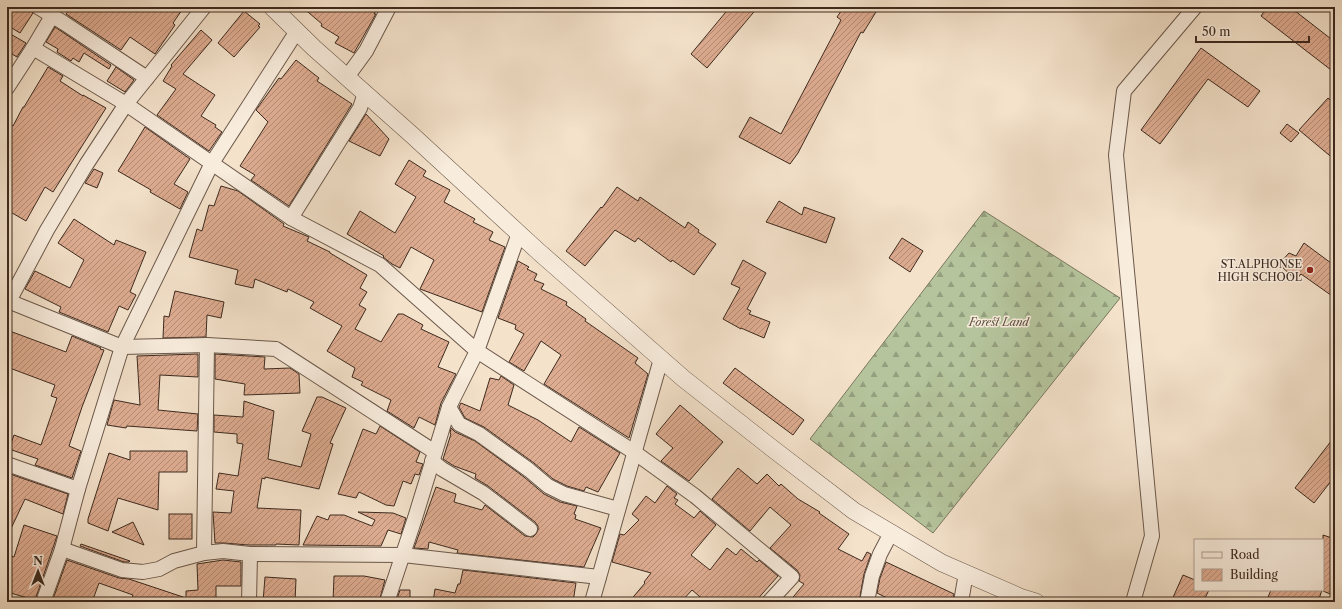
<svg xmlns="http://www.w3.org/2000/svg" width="1342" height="609" font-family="'Libre Caslon Text',serif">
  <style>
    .forest { fill: url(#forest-firs); stroke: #79775e }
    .building { fill: url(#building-hatch); stroke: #3d2a1f }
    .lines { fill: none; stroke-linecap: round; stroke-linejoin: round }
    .minor-casing { stroke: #6b584a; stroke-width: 16 }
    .tertiary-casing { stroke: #6b584a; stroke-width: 18 }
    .minor { stroke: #f8ecdd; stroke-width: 14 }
    .tertiary { stroke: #f8ecdd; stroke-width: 17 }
    .poi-dot { fill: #8f2418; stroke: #f8ecdd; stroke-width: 1.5 }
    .labels { text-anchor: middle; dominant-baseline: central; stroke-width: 3; stroke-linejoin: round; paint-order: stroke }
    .poi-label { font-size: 11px; fill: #3d2a1f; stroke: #f8ecdd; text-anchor: end }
    .park-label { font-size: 11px; font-style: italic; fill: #5b503e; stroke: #f8ecdd }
  </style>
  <defs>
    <pattern id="forest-firs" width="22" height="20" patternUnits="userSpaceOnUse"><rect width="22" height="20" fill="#b5c49c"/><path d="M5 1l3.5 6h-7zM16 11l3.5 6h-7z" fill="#949f7f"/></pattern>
    <pattern id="building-hatch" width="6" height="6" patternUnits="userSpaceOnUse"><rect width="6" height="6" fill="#deac91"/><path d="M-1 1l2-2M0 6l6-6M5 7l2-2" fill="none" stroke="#b58c76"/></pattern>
  </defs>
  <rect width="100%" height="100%" fill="#f4e2cb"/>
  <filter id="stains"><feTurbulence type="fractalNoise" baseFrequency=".005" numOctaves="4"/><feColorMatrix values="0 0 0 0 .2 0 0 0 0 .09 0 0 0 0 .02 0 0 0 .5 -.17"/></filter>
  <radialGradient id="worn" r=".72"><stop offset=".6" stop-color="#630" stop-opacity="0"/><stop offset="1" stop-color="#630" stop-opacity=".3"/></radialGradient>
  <path class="forest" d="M 984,211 L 1120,298 L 933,533 L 810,439 Z"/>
  <g class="building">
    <path d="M 7,7 L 26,7 L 30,9 L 33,13 L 20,33 L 7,25 Z"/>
    <path d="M 71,7 L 184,7 L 173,23 L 175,25 L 155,54 L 130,37 L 121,50 L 66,14 Z"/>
    <path d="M 302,7 L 378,7 L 374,14 L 376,14 L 354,53 L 335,43 L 339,37 L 321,26 L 322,24 Z"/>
    <path d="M 730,7 L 758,7 L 707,68 L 691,54 Z"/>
    <path d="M 844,7 L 879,7 L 863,33 L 861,32 L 798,153 L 790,164 L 739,137 L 750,117 L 781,134 L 841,20 L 837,17 Z"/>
    <path d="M 1267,7 L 1290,7 L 1335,42 L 1335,73 L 1261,16 Z"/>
    <path d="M 244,11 L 260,24 L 258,26 L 260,27 L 234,57 L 218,43 Z"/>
    <path d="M 55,27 L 111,65 L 109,69 L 84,53 L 79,62 L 73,58 L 71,61 L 57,52 L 58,49 L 46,42 Z"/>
    <path d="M 201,30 L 212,40 L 183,74 L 215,95 L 201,116 L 216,125 L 215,127 L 222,132 L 209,151 L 157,115 L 176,89 L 163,81 L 172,66 L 171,65 Z"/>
    <path d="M 7,32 L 26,43 L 17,57 L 7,51 Z"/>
    <path d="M 1201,48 L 1260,91 L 1248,107 L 1208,79 L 1160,144 L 1141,130 Z"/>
    <path d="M 296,60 L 319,78 L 317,81 L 352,104 L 289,206 L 251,180 L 255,175 L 240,166 L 268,122 L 256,110 L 279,78 L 281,79 Z"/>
    <path d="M 48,67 L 63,76 L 60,81 L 83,96 L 83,95 L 106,108 L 53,192 L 45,187 L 26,221 L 7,210 L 7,131 L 10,124 L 13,126 L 23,107 L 24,107 Z"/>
    <path d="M 116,67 L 134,80 L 125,92 L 107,81 Z"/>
    <path d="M 1328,98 L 1335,104 L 1335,160 L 1299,130 Z"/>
    <path d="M 366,114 L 389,139 L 380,156 L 349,141 Z"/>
    <path d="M 1287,124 L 1299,133 L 1291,142 L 1280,133 Z"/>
    <path d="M 145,127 L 190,159 L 174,184 L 188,192 L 180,209 L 150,192 L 151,190 L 118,171 Z"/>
    <path d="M 409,160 L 426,171 L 423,176 L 450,190 L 444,202 L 475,219 L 473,222 L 493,232 L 489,240 L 505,247 L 482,312 L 420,289 L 434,260 L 411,247 L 400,268 L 392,264 L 383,257 L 384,256 L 347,234 L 360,211 L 395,233 L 416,197 L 395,184 Z"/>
    <path d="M 94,169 L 103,173 L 97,188 L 85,183 Z"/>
    <path d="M 221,186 L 238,191 L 284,224 L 283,226 L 309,237 L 307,241 L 330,252 L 330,253 L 367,275 L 360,288 L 367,292 L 359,305 L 366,309 L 355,329 L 381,342 L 398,314 L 403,314 L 423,325 L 421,329 L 449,342 L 438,367 L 456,374 L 441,403 L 435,425 L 419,417 L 414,428 L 387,411 L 391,400 L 361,385 L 363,382 L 352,377 L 355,368 L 327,351 L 342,326 L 310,308 L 314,302 L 288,289 L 287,292 L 255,279 L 253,288 L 235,284 L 238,270 L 189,257 L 197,229 L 202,231 L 209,205 L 214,206 Z"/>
    <path d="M 617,187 L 638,201 L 640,197 L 685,228 L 688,222 L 699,230 L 698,232 L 716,244 L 694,275 L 672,260 L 671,262 L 638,238 L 635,242 L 615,230 L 585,266 L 566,251 L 601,207 L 602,208 Z"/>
    <path d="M 779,201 L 802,215 L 804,207 L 835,218 L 826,243 L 766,222 Z"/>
    <path d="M 74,219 L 114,245 L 116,240 L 146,252 L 130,292 L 136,295 L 128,310 L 119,306 L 108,332 L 59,312 L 61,307 L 25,289 L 35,271 L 70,288 L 84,260 L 58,243 Z"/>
    <path d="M 902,238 L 923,251 L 910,272 L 889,258 Z"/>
    <path d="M 1304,243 L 1335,266 L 1335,298 L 1301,274 L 1296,280 L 1279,264 L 1289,253 L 1296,256 Z"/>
    <path d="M 743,260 L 766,273 L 747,309 L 751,311 L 749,314 L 770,322 L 764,338 L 741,328 L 741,329 L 723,319 L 740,288 L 731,284 Z"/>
    <path d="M 518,261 L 529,267 L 527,269 L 537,274 L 534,280 L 544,284 L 541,289 L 567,302 L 566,305 L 586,319 L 585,321 L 638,358 L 635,363 L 648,374 L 629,438 L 544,384 L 561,355 L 541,341 L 524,371 L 509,362 L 524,334 L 515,329 L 516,325 L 498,318 Z"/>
    <path d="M 175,291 L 224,302 L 221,318 L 207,315 L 206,337 L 163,338 L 164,316 L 169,317 Z"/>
    <path d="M 7,330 L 66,352 L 72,336 L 101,348 L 100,349 L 104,350 L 82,407 L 69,446 L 81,451 L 72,478 L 35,465 L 38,459 L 9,449 L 14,435 L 41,445 L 57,398 L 51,396 L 55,385 L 7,367 Z"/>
    <path d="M 198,354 L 198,377 L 160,375 L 158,410 L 198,414 L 197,431 L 127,426 L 126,428 L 107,425 L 114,400 L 140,405 L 137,356 Z"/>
    <path d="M 215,354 L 265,357 L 264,369 L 290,368 L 299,374 L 300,393 L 244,395 L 245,384 L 215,379 Z"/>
    <path d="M 735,368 L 804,420 L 793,435 L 723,383 Z"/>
    <path d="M 501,376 L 514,385 L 508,405 L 538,420 L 571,442 L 579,427 L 620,453 L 598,492 L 586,487 L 584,491 L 567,486 L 553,479 L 534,463 L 484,427 L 465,418 L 459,407 L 461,403 L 480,411 L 490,378 L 499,380 Z"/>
    <path d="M 317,397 L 322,397 L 346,408 L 330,443 L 333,444 L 319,489 L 265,477 L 265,479 L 262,478 L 257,508 L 301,510 L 299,545 L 276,544 L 276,545 L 248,545 L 224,543 L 215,543 L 213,512 L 231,513 L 234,491 L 216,489 L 219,473 L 238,476 L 243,444 L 237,443 L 237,434 L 214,432 L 214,415 L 243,417 L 244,401 L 274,411 L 268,459 L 301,467 L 311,434 L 302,431 Z"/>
    <path d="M 680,405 L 723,442 L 689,481 L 661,461 L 673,448 L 656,434 Z"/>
    <path d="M 380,426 L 420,452 L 416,462 L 423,464 L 419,475 L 415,474 L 411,484 L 403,481 L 394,506 L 386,505 L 359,492 L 356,498 L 338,494 L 363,429 L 376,434 Z"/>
    <path d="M 451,428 L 455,432 L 475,441 L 524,477 L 544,494 L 560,502 L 577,506 L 574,514 L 576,515 L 575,519 L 601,528 L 584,567 L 457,553 L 458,550 L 429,542 L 428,549 L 414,548 L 436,487 L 456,494 L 454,502 L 482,510 L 485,505 L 525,536 L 533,537 L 536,534 L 538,530 L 538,526 L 535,522 L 488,486 L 475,478 L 476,474 L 454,466 L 443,459 L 451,434 L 450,433 Z"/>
    <path d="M 1335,436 L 1335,476 L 1314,503 L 1295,488 Z"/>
    <path d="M 130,451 L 187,451 L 187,472 L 159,472 L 158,510 L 118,498 L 108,531 L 88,523 L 88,519 L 109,453 L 130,460 Z"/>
    <path d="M 738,468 L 757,484 L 767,474 L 779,486 L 781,484 L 798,499 L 820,512 L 819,513 L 849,534 L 838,549 L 862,561 L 867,552 L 871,554 L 864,574 L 859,602 L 789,602 L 804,584 L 799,581 L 800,575 L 797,570 L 770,548 L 791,525 L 770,507 L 750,531 L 712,499 Z"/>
    <path d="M 7,473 L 68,494 L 63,514 L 25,499 L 7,537 Z"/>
    <path d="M 667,486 L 677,494 L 674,498 L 678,500 L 675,504 L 694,518 L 700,511 L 716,525 L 691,555 L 710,570 L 727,548 L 736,555 L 741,549 L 757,562 L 759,560 L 778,576 L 755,602 L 706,602 L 692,590 L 681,602 L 629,602 L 645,583 L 644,582 L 651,573 L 612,562 L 620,534 L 624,535 L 639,520 L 632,514 L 646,496 L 655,503 Z"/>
    <path d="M 358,512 L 393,513 L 406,518 L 401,534 L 388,530 L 381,546 L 303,545 L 317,516 L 328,520 L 330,515 L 344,515 L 372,526 L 375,520 Z"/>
    <rect x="169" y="514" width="23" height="25"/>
    <path d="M 133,522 L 144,545 L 112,532 Z"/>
    <path d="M 24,525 L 57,536 L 35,600 L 7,592 L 7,555 L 14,557 Z"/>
    <path d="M 1323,535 L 1335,539 L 1335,596 L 1323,591 Z"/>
    <path d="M 81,544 L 130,561 L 129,562 L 124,562 L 80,546 Z"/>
    <path d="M 67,560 L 119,578 L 129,579 L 186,598 L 186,591 L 198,590 L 197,564 L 223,560 L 241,562 L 241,586 L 216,586 L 216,602 L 131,602 L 133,595 L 99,583 L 92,602 L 52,602 Z"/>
    <path d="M 886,562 L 954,594 L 953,602 L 895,602 L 877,593 L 880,578 Z"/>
    <path d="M 463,570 L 576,583 L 573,602 L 433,602 L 435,589 L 455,593 L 458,584 L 460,584 Z"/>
    <path d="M 1183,575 L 1195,580 L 1195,590 L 1209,590 L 1203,602 L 1171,602 Z"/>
    <path d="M 334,576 L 364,576 L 385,580 L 379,602 L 333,602 Z"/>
    <path d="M 265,577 L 296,579 L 295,602 L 263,602 Z"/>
    <path d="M 400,590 L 410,590 L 410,602 L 396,602 Z"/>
    <path d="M 1271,590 L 1322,590 L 1318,602 L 1266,602 Z"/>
  </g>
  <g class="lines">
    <g class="minor-casing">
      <g id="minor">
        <path d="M 38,7 L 64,23 L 147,78"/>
        <path d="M 33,48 L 126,104 L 291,218 L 380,265 L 477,351 L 634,452 L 695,496 L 792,577 L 769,602"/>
        <path d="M 347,77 L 366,51 L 389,7"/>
        <path d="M 7,88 L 33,48 L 52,16"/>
        <path d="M 291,218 L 360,108 L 365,93"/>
        <path d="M 8,301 L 122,347 L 207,345 L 276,349 L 435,452"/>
        <path d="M 7,305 L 47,230 L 86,165 L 126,104 L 204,7"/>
        <path d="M 449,407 L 459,424 L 479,434 L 529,470 L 548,486 L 564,494 L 618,509"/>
        <path d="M 432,461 L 442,469 L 483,493 L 530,529"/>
        <path d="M 7,464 L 78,489"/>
        <path d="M 62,549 L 122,570 L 143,572 L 159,569 L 174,561 L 204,553 L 223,551 L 250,554 L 403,555 L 599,577"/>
        <path d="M 204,553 L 207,345"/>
        <path d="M 43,602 L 62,549 L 78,489 L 122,347 L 212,163 L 297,31"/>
        <path d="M 249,602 L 250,554"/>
        <path d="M 387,602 L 415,518 L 449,407 L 477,351 L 519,233"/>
        <path d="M 592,602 L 661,359"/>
        <path d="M 867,602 L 872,576 L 880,554 L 891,533"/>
        <path d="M 961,602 L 966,573"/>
        <path d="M 1133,602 L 1152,536 L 1116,155 L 1124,91 L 1195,7"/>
      </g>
    </g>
    <g class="tertiary-casing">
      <path id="tertiary" d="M 272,7 L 314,48 L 412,135 L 539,252 L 684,379 L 773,449 L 854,511 L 942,563 L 1020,597 L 1036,602"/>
    </g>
    <use href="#minor" class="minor"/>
    <use href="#tertiary" class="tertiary"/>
  </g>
  <circle class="poi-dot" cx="1310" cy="270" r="4"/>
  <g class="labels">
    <g class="poi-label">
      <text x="1302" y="264">ST.ALPHONSE<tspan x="1302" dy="13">HIGH SCHOOL</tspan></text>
    </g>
    <g class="park-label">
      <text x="999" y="322">Forest Land</text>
    </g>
  </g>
  <rect width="1342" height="609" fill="none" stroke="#f4e2cb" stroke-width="24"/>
  <rect x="8" y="8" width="1326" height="593" fill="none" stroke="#3d2a1f" stroke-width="2"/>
  <rect x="12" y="12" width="1318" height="585" fill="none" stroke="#3d2a1f"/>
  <rect x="1194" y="539" width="130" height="52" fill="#f8ecdd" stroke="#ad9e91"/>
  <rect x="1202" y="552" width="20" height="6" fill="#f8ecdd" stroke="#ad9e91"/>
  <text x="1230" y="559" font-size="12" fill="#3d2a1f">Road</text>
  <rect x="1202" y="569" width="20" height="12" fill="url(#building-hatch)" stroke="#ad9e91"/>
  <text x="1230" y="579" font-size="12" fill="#3d2a1f">Building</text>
  <g transform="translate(38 571)" stroke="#f8ecdd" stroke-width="3" paint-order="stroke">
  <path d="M0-3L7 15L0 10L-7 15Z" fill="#3d2a1f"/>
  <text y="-6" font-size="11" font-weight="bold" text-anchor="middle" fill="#3d2a1f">N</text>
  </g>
  <path d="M1196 36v6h113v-6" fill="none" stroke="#3d2a1f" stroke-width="2"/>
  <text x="1202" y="36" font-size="12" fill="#3d2a1f" stroke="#f8ecdd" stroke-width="3" paint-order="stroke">50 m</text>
  <rect width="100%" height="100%" filter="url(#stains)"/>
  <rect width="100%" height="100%" fill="url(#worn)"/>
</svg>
